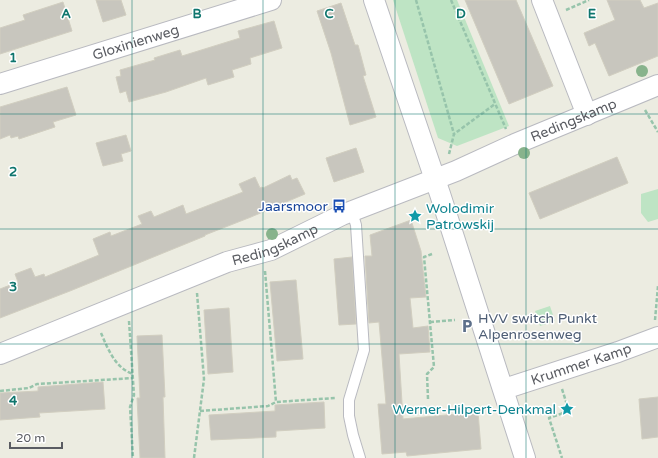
<svg xmlns="http://www.w3.org/2000/svg" width="658" height="458" font-family="'Varela Round',sans-serif">
  <style>
    .green { fill: #bee4c4 }
    .building { fill: #c8c6be; stroke: #d1cec0 }
    .lines { fill: none; stroke-linecap: round; stroke-linejoin: round }
    .service-casing { stroke: #b9bac0; stroke-width: 12 }
    .minor-casing { stroke: #b9bac0; stroke-width: 22 }
    .path { stroke: #97c4ab; stroke-width: 2.5; stroke-dasharray: 4 2; stroke-linecap: butt }
    .service { stroke: #fff; stroke-width: 10 }
    .minor { stroke: #fff; stroke-width: 20 }
    .tree { fill: #88b38c }
    .grid { fill: none; stroke: #0f766e; stroke-width: 1; stroke-opacity: 0.55 }
    .labels { text-anchor: middle; dominant-baseline: central; stroke-width: 3; stroke-linejoin: round; paint-order: stroke }
    .street-label { font-size: 14px; fill: #5a5c62; stroke: #fff }
    .transit-label { font-size: 14px; fill: #164399; stroke: #fff; text-anchor: end }
    .culture-label { font-size: 14px; fill: #0d838f; stroke: #fff; text-anchor: start }
    .service-label { font-size: 14px; fill: #4e5e75; stroke: #fff; text-anchor: start }
    .grid-label { font-size: 13px; text-anchor: middle; font-weight: bold; fill: #0f766e; stroke: #fff; stroke-width: 3; stroke-linejoin: round; paint-order: stroke }
  </style>
  <rect width="100%" height="100%" fill="#ecece1"/>
  <g class="green">
    <path d="M 393,0 L 457,0 L 509,126 L 457,146 L 438,138 Z"/>
    <path d="M 658,189 L 658,219 L 648,222 L 641,213 L 641,194 Z"/>
    <path d="M 550,306 L 555,321 L 540,326 L 535,311 Z"/>
  </g>
  <g class="building">
    <path d="M 96,0 L 121,0 L 126,15 L 103,22 Z"/>
    <path d="M 465,0 L 516,0 L 553,86 L 509,104 Z"/>
    <path d="M 607,0 L 640,0 L 644,8 L 658,3 L 658,56 L 609,76 L 595,43 L 589,46 L 584,33 L 615,20 Z"/>
    <path d="M 63,2 L 72,31 L 0,54 L 0,28 L 25,20 L 23,15 Z"/>
    <path d="M 341,3 L 355,45 L 358,45 L 366,75 L 363,76 L 376,117 L 350,125 L 331,53 L 317,11 Z"/>
    <path d="M 274,21 L 282,48 L 250,58 L 251,64 L 232,70 L 234,77 L 208,85 L 206,78 L 166,92 L 129,102 L 126,91 L 120,93 L 116,77 L 121,76 L 120,70 L 155,60 L 154,58 L 180,50 L 182,56 L 240,38 L 238,31 Z"/>
    <path d="M 67,87 L 76,115 L 53,122 L 55,127 L 19,139 L 18,136 L 11,138 L 10,135 L 0,139 L 0,107 Z"/>
    <path d="M 126,135 L 131,151 L 121,154 L 123,161 L 103,166 L 96,143 Z"/>
    <path d="M 356,148 L 364,172 L 334,182 L 326,158 Z"/>
    <path d="M 617,157 L 628,183 L 540,219 L 529,193 Z"/>
    <path d="M 290,175 L 292,180 L 297,178 L 305,194 L 251,217 L 205,235 L 205,236 L 70,291 L 0,318 L 0,289 L 18,282 L 15,274 L 31,268 L 35,277 L 44,274 L 45,277 L 99,255 L 93,239 L 110,232 L 111,236 L 142,224 L 138,216 L 151,211 L 154,217 L 183,205 L 186,214 L 243,192 L 239,184 L 255,177 L 260,188 L 262,187 L 263,188 Z"/>
    <path d="M 411,220 L 421,251 L 426,297 L 410,298 L 413,328 L 428,326 L 430,352 L 399,354 L 403,419 L 478,412 L 481,449 L 407,456 L 406,452 L 382,454 L 378,404 L 386,404 L 379,322 L 369,323 L 365,256 L 372,256 L 370,235 Z"/>
    <path d="M 352,257 L 356,324 L 339,325 L 334,259 Z"/>
    <path d="M 296,280 L 303,359 L 277,361 L 270,282 Z"/>
    <path d="M 229,308 L 233,372 L 208,374 L 204,310 Z"/>
    <path d="M 162,335 L 165,397 L 163,397 L 165,458 L 140,458 L 137,398 L 140,398 L 137,336 Z"/>
    <path d="M 103,382 L 105,409 L 39,413 L 40,417 L 0,420 L 0,393 L 38,391 L 38,387 Z"/>
    <path d="M 658,397 L 658,437 L 642,439 L 639,399 Z"/>
    <path d="M 324,402 L 325,428 L 276,431 L 276,437 L 211,440 L 209,415 L 275,411 L 275,405 Z"/>
  </g>
  <g class="lines">
    <g class="service-casing">
      <path id="service" d="M 352,212 L 356,225 L 364,350 L 349,400 L 349,416 L 353,435 L 360,458"/>
    </g>
    <g class="minor-casing">
      <g id="minor">
        <path d="M 374,0 L 440,194 L 525,458"/>
        <path d="M 542,0 L 587,115"/>
        <path id="s1" d="M 0,84 L 271,0"/>
        <path id="s2" d="M 0,354 L 227,262 L 271,250 L 342,215 L 456,171 L 515,144 L 658,85"/>
        <path id="s3" d="M 504,389 L 618,352 L 658,337"/>
      </g>
    </g>
    <g class="path">
      <path d="M 416,0 L 454,134"/>
      <path d="M 451,0 L 506,129"/>
      <path d="M 566,10 L 589,0"/>
      <path d="M 645,110 L 658,132"/>
      <path d="M 449,154 L 454,134 L 495,104"/>
      <path d="M 265,271 L 276,402"/>
      <path d="M 655,320 L 658,286"/>
      <path d="M 129,321 L 134,395 L 130,407 L 133,458"/>
      <path d="M 430,322 L 455,320"/>
      <path d="M 101,333 C 108,349 115,368 133,374"/>
      <path d="M 562,389 L 569,411 L 549,418 L 562,458"/>
      <path d="M 0,391 L 29,388 L 37,384 L 133,378"/>
      <path d="M 428,399 L 427,374 L 434,367 L 424,257 L 432,254"/>
      <path d="M 200,411 L 268,406 L 276,402 L 335,398"/>
      <path d="M 194,458 L 204,379 L 197,293"/>
    </g>
    <use href="#service" class="service"/>
    <use href="#minor" class="minor"/>
  </g>
  <g class="tree">
    <circle cx="642" cy="71" r="6"/>
    <circle cx="524" cy="153" r="6"/>
    <circle cx="272" cy="234" r="6"/>
  </g>
  <path class="grid" d="M 132,0 L 132,458M 263,0 L 263,458M 395,0 L 395,458M 526,0 L 526,458M 0,114 L 658,114M 0,229 L 658,229M 0,344 L 658,344"/>
  <defs>
    <g id="bus-bare" transform="scale(1.08)"><path d="M-5-6H5V4H4V6H2V4H-2V6H-4V4H-5ZM-3.5-4V0h7V-4ZM-3.5 1.2v1.5H-2V1.2ZM2 1.2v1.5H3.5V1.2Z" fill="#1a4fb4" stroke="#fff" stroke-width="2.5" paint-order="stroke"/></g>
    <g id="sight-bare" transform="scale(1.08)"><path d="M0-6L1.8-2.2L6-1.7L2.9 1.2L3.7 5.4L0 3.3L-3.7 5.4L-2.9 1.2L-6-1.7L-1.8-2.2Z" fill="#0f9aa8" stroke="#fff" stroke-width="2.5" paint-order="stroke"/></g>
    <g id="parking-bare" transform="scale(1.08)"><path d="M-3.5-5.5H1a3.5 3.5 0 0 1 0 7H-1V5.5H-3.5ZM-1-3.4V-.6H.8a1.4 1.4 0 0 0 0-2.8Z" fill="#5c6f8a" stroke="#fff" stroke-width="2.5" paint-order="stroke"/></g>
  </defs>
  <g fill-rule="evenodd">
    <use href="#bus-bare" x="339" y="206"/>
    <use href="#sight-bare" x="415" y="216"/>
    <use href="#parking-bare" x="467" y="326"/>
    <use href="#sight-bare" x="567" y="409"/>
  </g>
  <g class="labels">
    <g class="street-label">
      <text stroke="none"><textPath href="#s1" startOffset="142">Gloxinienweg</textPath></text>
      <text stroke="none"><textPath href="#s2" startOffset="620">Redingskamp</textPath></text>
      <text stroke="none"><textPath href="#s2" startOffset="296">Redingskamp</textPath></text>
      <text stroke="none"><textPath href="#s3" startOffset="81">Krummer Kamp</textPath></text>
    </g>
    <g class="transit-label">
      <text x="328" y="206">Jaarsmoor</text>
    </g>
    <g class="culture-label">
      <text x="426" y="208">Wolodimir<tspan x="426" dy="16">Patrowskij</tspan></text>
      <text x="556" y="409" text-anchor="end">Werner-Hilpert-Denkmal</text>
    </g>
    <g class="service-label">
      <text x="478" y="318">HVV switch Punkt<tspan x="478" dy="16">Alpenrosenweg</tspan></text>
    </g>
  </g>
  <g class="grid-label">
    <text x="66" y="18">A</text>
    <text x="197" y="18">B</text>
    <text x="329" y="18">C</text>
    <text x="461" y="18">D</text>
    <text x="592" y="18">E</text>
    <text x="13" y="62">1</text>
    <text x="13" y="176">2</text>
    <text x="13" y="291">3</text>
    <text x="13" y="405">4</text>
  </g>
  <path d="M10 442v6h52v-6" fill="none" stroke="#5a5c62" stroke-width="2"/>
  <text x="16" y="442" font-size="12" fill="#5a5c62" stroke="#ffffff" stroke-width="3" paint-order="stroke">20 m</text>
</svg>
